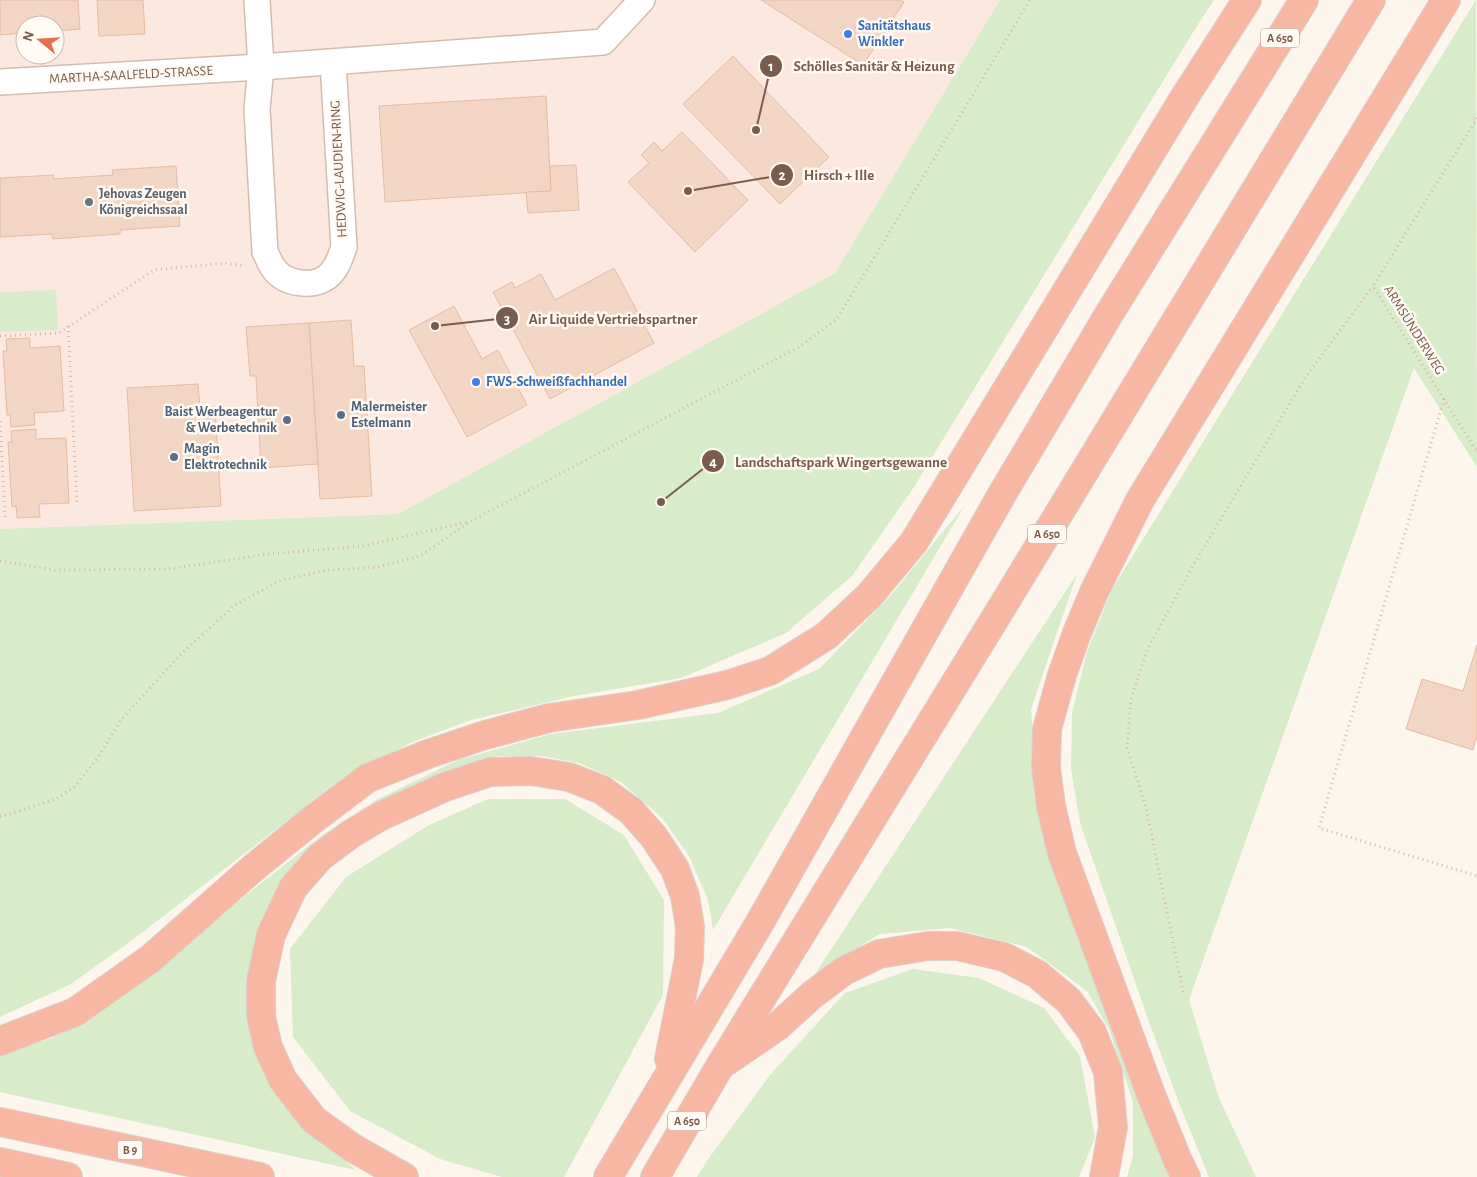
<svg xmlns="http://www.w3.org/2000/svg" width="1477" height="1177" font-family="'Alegreya Sans',sans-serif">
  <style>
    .commercial { fill: #fde8e0; fill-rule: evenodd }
    .green { fill: #d8ecc9 }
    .building { fill: #f3d5c3; stroke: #e6bba3 }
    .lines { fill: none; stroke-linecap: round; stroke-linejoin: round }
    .street-casing { stroke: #d1beb0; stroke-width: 28 }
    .highway-casing { stroke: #dad1cd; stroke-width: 30 }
    .path { stroke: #d9b8a5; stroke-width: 3; stroke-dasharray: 1 4; stroke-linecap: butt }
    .street { stroke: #fff; stroke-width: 25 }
    .highway { stroke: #f7b7a3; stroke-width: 28 }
    .shop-dot { fill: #3f7fe0; stroke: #fffaf3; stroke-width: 2 }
    .worship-dot { fill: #6b7280; stroke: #fffaf3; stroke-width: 2 }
    .service-dot { fill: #5c6f8a; stroke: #fffaf3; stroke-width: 2 }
    .labels { text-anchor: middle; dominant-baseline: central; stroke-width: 5; stroke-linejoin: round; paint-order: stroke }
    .shield { fill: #fffaf3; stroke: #a28b7f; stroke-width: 1 }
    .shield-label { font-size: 12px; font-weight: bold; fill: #7a5c4d }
    .shop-label { font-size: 14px; font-weight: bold; fill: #366cbe; stroke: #fffaf3; text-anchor: start }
    .street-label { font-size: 14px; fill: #7a5c4d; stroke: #fffaf3 }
    .worship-label { font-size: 14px; font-weight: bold; fill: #5b616d; stroke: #fffaf3; text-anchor: start }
    .service-label { font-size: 14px; font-weight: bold; fill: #4e5e75; stroke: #fffaf3; text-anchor: start }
    .leader { fill: none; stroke: #7a5c4d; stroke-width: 2 }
    .callout-dot { fill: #7a5c4d; stroke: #fffaf3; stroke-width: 2 }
    .mark-label { font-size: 15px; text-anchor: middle; font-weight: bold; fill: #fff }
    .callout-label { font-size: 15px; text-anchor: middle; font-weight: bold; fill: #7a5c4d; stroke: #fffaf3; stroke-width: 5; stroke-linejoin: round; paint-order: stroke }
  </style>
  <rect width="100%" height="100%" fill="#fdf6ec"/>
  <path class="commercial" d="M 0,0 L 1000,0 L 835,273 L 398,514 L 0,529 ZM 25,25 L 55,25 L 55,55 L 25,55 Z"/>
  <g class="green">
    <path d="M 1000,0 L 1214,0 L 1192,34 L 912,490 L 852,576 L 786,633 L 681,678 L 574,696 L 471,720 L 410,743 L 336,783 L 131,941 L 71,984 L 0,1017 L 0,529 L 398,514 L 835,273 Z"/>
    <path d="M 1476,0 L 1477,467 L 1414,368 L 1189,1000 L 1219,1098 L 1256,1177 L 1209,1177 L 1179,1103 L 1148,1019 L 1080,823 L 1071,768 L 1072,713 L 1087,652 L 1111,591 Z"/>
    <path d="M 56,290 L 58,330 L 0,332 L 0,292 Z"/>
    <path d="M 965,505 L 713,930 L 708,900 L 689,856 L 663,819 L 621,782 L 579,763 L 542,756 L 498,756 L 439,775 L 335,833 L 250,982 L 293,1114 L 356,1170 L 0,1092 L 0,1054 L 52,1038 L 145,975 L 321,836 L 376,800 L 458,760 L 551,734 L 718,713 L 819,669 L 891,595 Z"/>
    <path d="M 1077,574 L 1031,709 L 1036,777 L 1173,1177 L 1127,1177 L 1133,1156 L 1133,1102 L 1109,1029 L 1087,991 L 1027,947 L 950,928 L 880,934 L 815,974 Z"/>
    <path d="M 488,799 L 565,799 L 624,835 L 664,900 L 663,995 L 564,1177 L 502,1177 L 440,1159 L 350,1111 L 293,1037 L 290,949 L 346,877 L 429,825 Z"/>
    <path d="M 913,969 L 979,978 L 1044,1008 L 1080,1056 L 1095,1138 L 1079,1177 L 697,1177 L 709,1158 L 770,1075 L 845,993 Z"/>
  </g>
  <g class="building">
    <path d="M 0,0 L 78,0 L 80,29 L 55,31 L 55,25 L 25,25 L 25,33 L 0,35 Z"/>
    <path d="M 97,0 L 143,0 L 145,34 L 99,36 Z"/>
    <path d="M 761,0 L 901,0 L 904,2 L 863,65 Z"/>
    <path d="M 733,56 L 829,157 L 780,204 L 683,104 Z"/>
    <path d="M 546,96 L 551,191 L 385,202 L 379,106 Z"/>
    <path d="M 682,132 L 748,200 L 695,252 L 628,182 L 649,163 L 641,155 L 654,142 L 662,151 Z"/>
    <path d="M 576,165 L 579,210 L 528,213 L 526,192 L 551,191 L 550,166 Z"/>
    <path d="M 176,166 L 180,226 L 120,230 L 120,234 L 53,239 L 52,234 L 0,237 L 0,178 L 54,175 L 54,179 L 113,175 L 112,170 Z"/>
    <path d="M 614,268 L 654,343 L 550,399 L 493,292 L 512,282 L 515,288 L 541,274 L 555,300 Z"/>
    <path d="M 454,306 L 482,359 L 498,350 L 527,405 L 467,437 L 409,330 Z"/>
    <path d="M 351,320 L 354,366 L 364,366 L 372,496 L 320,499 L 309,323 Z"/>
    <path d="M 309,323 L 318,464 L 261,468 L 256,376 L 250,376 L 246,327 Z"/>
    <path d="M 30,338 L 30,348 L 60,346 L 64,411 L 34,413 L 35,425 L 11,427 L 10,415 L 7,415 L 3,351 L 7,351 L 6,339 Z"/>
    <path d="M 198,384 L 200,408 L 215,407 L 221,506 L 134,511 L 127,388 Z"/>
    <path d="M 36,429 L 36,439 L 66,438 L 69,503 L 39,504 L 40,517 L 17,518 L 16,506 L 12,507 L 8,442 L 12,442 L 11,431 Z"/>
    <path d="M 1477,645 L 1477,736 L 1473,750 L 1406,729 L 1422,679 L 1463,691 Z"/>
  </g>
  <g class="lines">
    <g class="street-casing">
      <g id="street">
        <path d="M 257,0 L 261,67 L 257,109 L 265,252 C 268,257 270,264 274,269 C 285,284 312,288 327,277 C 337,269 340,258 344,247 L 333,62"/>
        <path d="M 0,82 L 261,67 L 603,42 L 642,0"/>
      </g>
    </g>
    <g class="highway-casing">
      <g id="highway">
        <path d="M 0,1041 L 75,1012 L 150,959 L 252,869 L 311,821 L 368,778 L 428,754 L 485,735 L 549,718 L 638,705 L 727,685 L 770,671 L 826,636 L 869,596 L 914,542 L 1184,98 L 1247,0"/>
        <path d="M 727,1061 L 778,1026 L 812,995 L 844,971 L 879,954 L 928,946 L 957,946 L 1004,957 L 1037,974 L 1069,1001 L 1092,1032 L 1108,1072 L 1113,1127 L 1104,1177"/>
        <path d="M 0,1122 L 260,1177"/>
        <path d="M 0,1162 L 68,1177"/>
        <path d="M 404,1177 L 353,1148 L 314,1120 L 283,1080 L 268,1047 L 261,1016 L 261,981 L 271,935 L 293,888 L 320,857 L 351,834 L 381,816 L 445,787 L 490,772 L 531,771 L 569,777 L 602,790 L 631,811 L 654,837 L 675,869 L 685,896 L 690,927 L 689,959 L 669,1059"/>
        <path d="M 608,1177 L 759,924 L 1001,496 L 1109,314 L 1304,0"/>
        <path d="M 655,1177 L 720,1066 L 1010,594 L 1371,0"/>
        <path d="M 1186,1177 L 1178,1161 L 1152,1097 L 1062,853 L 1051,806 L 1046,768 L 1047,729 L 1062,675 L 1077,633 L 1094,592 L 1140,500 L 1446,0"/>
      </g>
    </g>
    <g class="path">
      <path d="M 1477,118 L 1373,286 L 1477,452"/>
      <path d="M 68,326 L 77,504"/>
      <path d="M 0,336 L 59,333 L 154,270 L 225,263 L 245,266"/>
      <path d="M 1444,399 L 1319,828 L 1477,876"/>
      <path d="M 0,421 L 5,519"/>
      <path d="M 0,561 L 55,570 L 168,569 L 268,554 L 363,546 L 468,522"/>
      <path d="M 0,816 L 10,814 L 56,799 L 74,787 L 97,759 L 121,720 L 181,654 L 235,605 L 279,581 L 327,570 L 378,567 L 420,556 L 471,521 L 799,347 L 837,319 L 1030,0"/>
      <path d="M 1183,992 L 1146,807 L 1127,748 L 1131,699 L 1148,648 L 1194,564 L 1305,378 L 1373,286"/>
    </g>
    <use href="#street" class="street"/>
    <use href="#highway" class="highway"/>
  </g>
  <g class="shop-dot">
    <circle cx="848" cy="34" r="5"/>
    <circle cx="476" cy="382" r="5"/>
  </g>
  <circle class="worship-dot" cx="89" cy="202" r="5"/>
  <g class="service-dot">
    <circle cx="341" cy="415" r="5"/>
    <circle cx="287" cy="420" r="5"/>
    <circle cx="174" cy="457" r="5"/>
  </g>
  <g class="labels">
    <g class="shield">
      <rect x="1261" y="28.5" width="38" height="19" rx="4"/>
      <rect x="1028" y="524.5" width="38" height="19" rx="4"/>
      <rect x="668" y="1111.5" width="38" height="19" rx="4"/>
      <rect x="117.5" y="1140.5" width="25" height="19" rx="4"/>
    </g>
    <g class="shield-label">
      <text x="1280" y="38">A 650</text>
      <text x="1047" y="534">A 650</text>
      <text x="687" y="1121">A 650</text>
      <text x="130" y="1150">B 9</text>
    </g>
    <g class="shop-label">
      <text x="858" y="26">Sanitätshaus<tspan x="858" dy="16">Winkler</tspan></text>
      <text x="486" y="382">FWS-Schweißfachhandel</text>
    </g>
    <g class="street-label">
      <text transform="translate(131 75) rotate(-3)">MARTHA-SAALFELD-STRASSE</text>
      <text transform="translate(339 169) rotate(-93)">HEDWIG-LAUDIEN-RING</text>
      <text transform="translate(1414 330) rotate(58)">ARMSÜNDERWEG</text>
    </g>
    <g class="worship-label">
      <text x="99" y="194">Jehovas Zeugen<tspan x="99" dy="16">Königreichssaal</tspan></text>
    </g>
    <g class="service-label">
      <text x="351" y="407">Malermeister<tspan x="351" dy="16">Estelmann</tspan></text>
      <text x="277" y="412" text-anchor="end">Baist Werbeagentur<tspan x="277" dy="16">&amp; Werbetechnik</tspan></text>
      <text x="184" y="449">Magin<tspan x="184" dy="16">Elektrotechnik</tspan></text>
    </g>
  </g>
  <path class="leader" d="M756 130L771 66M688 191L782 175M435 326L507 318M661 502L713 461"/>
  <g class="callout-dot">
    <circle cx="756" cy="130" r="5"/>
    <circle cx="688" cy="191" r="5"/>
    <circle cx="435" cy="326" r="5"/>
    <circle cx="661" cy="502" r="5"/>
    <circle cx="771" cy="66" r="12"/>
    <circle cx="782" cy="175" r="12"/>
    <circle cx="507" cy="318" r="12"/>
    <circle cx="713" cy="461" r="12"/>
  </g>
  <g class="mark-label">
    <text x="771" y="71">1</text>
    <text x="782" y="180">2</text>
    <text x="507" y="324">3</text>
    <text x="713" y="467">4</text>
  </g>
  <g class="callout-label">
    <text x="874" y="71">Schölles Sanitär &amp; Heizung</text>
    <text x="839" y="180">Hirsch + Ille</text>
    <text x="613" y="324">Air Liquide Vertriebspartner</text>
    <text x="841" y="467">Landschaftspark Wingertsgewanne</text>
  </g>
  <g transform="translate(40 40) rotate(288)"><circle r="24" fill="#fffaf3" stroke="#cabbb1"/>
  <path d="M0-4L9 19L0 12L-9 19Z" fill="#e76f51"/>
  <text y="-8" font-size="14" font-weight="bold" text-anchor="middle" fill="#7a5c4d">N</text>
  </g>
</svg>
